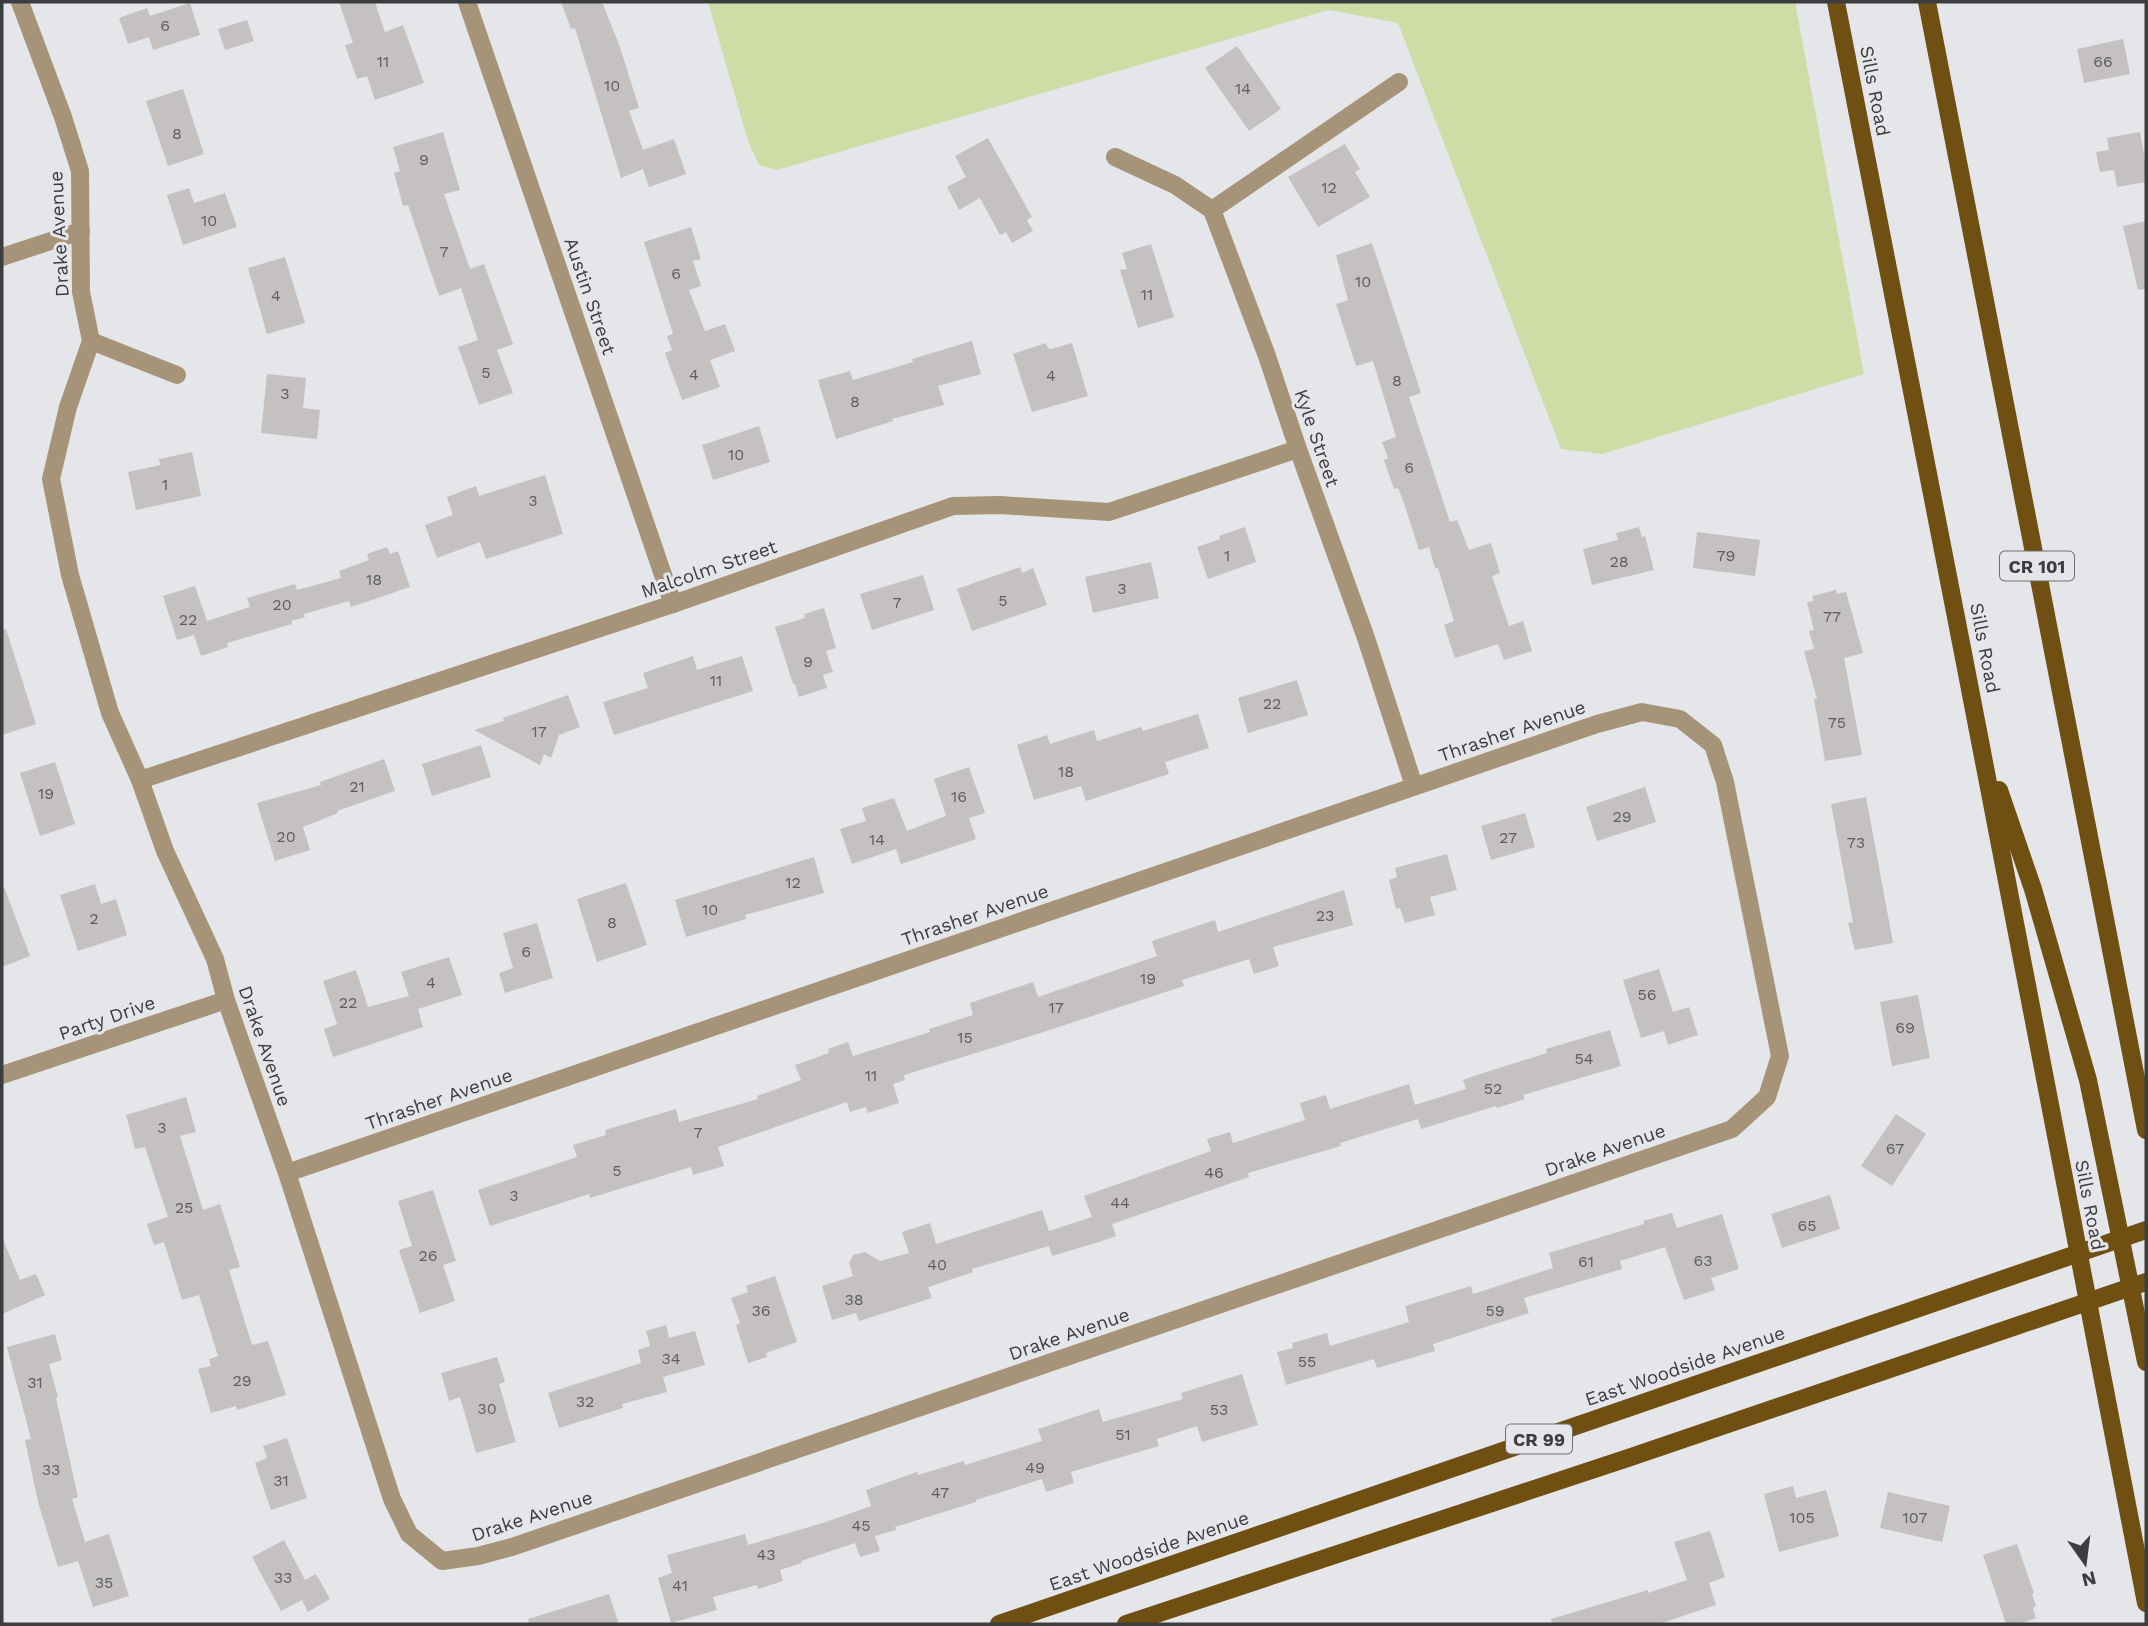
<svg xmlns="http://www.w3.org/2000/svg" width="2148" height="1626" font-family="'Work Sans',sans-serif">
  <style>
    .green { fill: #d0dca5 }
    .building { fill: #c4c1c0 }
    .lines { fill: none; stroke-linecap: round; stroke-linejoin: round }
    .minor { stroke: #a69478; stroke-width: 18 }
    .major { stroke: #6f5012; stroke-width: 18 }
    .labels { text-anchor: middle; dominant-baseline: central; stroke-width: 6; stroke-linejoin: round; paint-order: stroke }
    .number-label { font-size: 16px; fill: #5e5e5e }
    .shield { fill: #e5e6e9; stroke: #6f7071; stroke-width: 2 }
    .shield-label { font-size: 18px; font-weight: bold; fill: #3c3d3e }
    .street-label { font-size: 19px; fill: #3c3d3e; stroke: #e5e6e9 }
  </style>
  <rect width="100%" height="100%" fill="#e5e6e9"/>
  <path class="green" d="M 708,2 L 1795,2 L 1864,374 L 1602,454 L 1561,449 L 1398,23 L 1329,10 L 777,170 L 759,165 L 748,141 Z"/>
  <g class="building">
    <path d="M 339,2 L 375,2 L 385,32 L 403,25 L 424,83 L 375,100 L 367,76 L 357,79 L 345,45 L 353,43 Z"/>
    <path d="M 561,2 L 602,2 L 620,47 L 639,108 L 629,111 L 643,150 L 674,139 L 686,174 L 649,187 L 643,169 L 621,178 L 575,28 L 571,29 Z"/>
    <path d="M 190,3 L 200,35 L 153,50 L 149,37 L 128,44 L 119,18 L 147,8 L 150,16 Z"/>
    <path d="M 247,20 L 254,41 L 225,50 L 218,29 Z"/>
    <path d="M 2123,39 L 2130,74 L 2084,83 L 2077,49 Z"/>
    <path d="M 1237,46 L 1281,109 L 1249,131 L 1205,68 Z"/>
    <path d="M 183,89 L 204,154 L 168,166 L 146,101 Z"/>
    <path d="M 443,132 L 460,190 L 444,194 L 470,269 L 484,264 L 513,344 L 497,350 L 513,393 L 479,405 L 458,347 L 478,340 L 461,288 L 439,296 L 408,205 L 403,206 L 394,173 L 400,171 L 393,147 Z"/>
    <path d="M 2140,132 L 2146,166 L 2146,182 L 2117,187 L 2114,170 L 2100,172 L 2096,152 L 2109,150 L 2107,138 Z"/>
    <path d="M 988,138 L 1032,217 L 1027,220 L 1033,231 L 1012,243 L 1006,232 L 1000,235 L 980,198 L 959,210 L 947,187 L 966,177 L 955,156 Z"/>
    <path d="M 1345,144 L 1360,169 L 1355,172 L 1370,197 L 1318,227 L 1288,177 Z"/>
    <path d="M 189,188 L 194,203 L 225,193 L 237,227 L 183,245 L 167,195 Z"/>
    <path d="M 2146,221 L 2146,289 L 2138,290 L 2123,226 Z"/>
    <path d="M 691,227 L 701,259 L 693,261 L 701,286 L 689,290 L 705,331 L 725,324 L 735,351 L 710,360 L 720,387 L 682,400 L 665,353 L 672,350 L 667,336 L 673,334 L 644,242 Z"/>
    <path d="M 1372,243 L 1421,393 L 1409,397 L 1450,522 L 1457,520 L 1469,550 L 1491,543 L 1500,573 L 1492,576 L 1509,626 L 1523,621 L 1532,651 L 1504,660 L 1498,644 L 1455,658 L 1444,625 L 1454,621 L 1438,568 L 1435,568 L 1429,547 L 1419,550 L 1404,503 L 1398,488 L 1394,489 L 1384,460 L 1388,458 L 1382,442 L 1396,437 L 1373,361 L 1356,366 L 1336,304 L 1348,300 L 1336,255 Z"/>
    <path d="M 1151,244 L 1174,317 L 1138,328 L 1120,270 L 1127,269 L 1122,253 Z"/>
    <path d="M 285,257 L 305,323 L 267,334 L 248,268 Z"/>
    <path d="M 972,341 L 981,374 L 938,386 L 944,405 L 892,419 L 893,421 L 836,439 L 818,380 L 850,371 L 853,380 L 913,362 L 912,359 Z"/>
    <path d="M 1046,343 L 1048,348 L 1051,349 L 1072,343 L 1088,396 L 1032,412 L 1013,354 Z"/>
    <path d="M 267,374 L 306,378 L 303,408 L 320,410 L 317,439 L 261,433 Z"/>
    <path d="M 759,426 L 770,462 L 713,480 L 702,445 Z"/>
    <path d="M 192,452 L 201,496 L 136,510 L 128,472 L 160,465 L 159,459 Z"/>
    <path d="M 545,475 L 563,534 L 486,559 L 480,542 L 437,558 L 425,525 L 453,515 L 447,497 L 476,486 L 479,496 Z"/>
    <path d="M 1245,527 L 1256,562 L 1208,579 L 1197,547 L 1220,539 L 1219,536 Z"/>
    <path d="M 1639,527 L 1642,537 L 1645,536 L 1654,570 L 1592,585 L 1583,549 L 1618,540 L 1616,533 Z"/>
    <path d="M 1697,532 L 1760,540 L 1755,576 L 1693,568 Z"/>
    <path d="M 387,547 L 390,554 L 398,551 L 410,587 L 351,607 L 349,601 L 304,614 L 305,617 L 291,621 L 292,624 L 227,643 L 228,647 L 201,656 L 194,635 L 177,640 L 163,596 L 195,586 L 207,621 L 250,607 L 247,598 L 295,584 L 297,590 L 341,578 L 339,571 L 369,560 L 367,554 Z"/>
    <path d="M 1151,562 L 1159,598 L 1093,613 L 1085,577 Z"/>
    <path d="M 1020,567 L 1022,573 L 1033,568 L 1047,605 L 972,631 L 957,589 Z"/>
    <path d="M 923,575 L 934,610 L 872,630 L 860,594 Z"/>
    <path d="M 1836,590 L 1837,594 L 1846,592 L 1863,653 L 1844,658 L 1862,755 L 1825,761 L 1814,699 L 1817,699 L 1804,651 L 1814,649 L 1809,631 L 1814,630 L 1807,602 L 1814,601 L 1812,596 Z"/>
    <path d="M 824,608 L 836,648 L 826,651 L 833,672 L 823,675 L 827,688 L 799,697 L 795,684 L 793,684 L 775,627 L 805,618 L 804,614 Z"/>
    <path d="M 6,629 L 36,724 L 2,735 L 2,630 Z"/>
    <path d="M 693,656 L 697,670 L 742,656 L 753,691 L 614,735 L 603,702 L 648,688 L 643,673 Z"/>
    <path d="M 1297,680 L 1308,715 L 1248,733 L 1238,698 Z"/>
    <path d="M 568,695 L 580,727 L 559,735 L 551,758 L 544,754 L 540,765 L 474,730 L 504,721 L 503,718 Z"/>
    <path d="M 1198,714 L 1209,748 L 1165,762 L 1169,774 L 1086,801 L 1081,786 L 1034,800 L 1017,745 L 1047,735 L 1050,744 L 1094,730 L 1097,741 L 1141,727 L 1143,731 Z"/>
    <path d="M 481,745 L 491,777 L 432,796 L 422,764 Z"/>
    <path d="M 384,759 L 395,791 L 337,811 L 338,813 L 303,827 L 310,850 L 275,861 L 257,803 L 321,785 L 320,782 Z"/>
    <path d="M 55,762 L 75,824 L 40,836 L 20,773 Z"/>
    <path d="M 969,767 L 985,813 L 969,818 L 976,839 L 901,864 L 896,849 L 852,864 L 840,829 L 866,821 L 862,808 L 894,798 L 907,831 L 946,816 L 934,779 Z"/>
    <path d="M 1645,787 L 1656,822 L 1597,841 L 1586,807 Z"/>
    <path d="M 1866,797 L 1893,943 L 1855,950 L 1848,923 L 1853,922 L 1831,804 Z"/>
    <path d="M 1525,813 L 1535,847 L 1491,860 L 1481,826 Z"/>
    <path d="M 1447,854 L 1457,890 L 1430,897 L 1435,915 L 1405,923 L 1400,908 L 1396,909 L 1389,880 L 1397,877 L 1395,868 Z"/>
    <path d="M 814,857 L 824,893 L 745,915 L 746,919 L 686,937 L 675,900 Z"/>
    <path d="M 626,883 L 647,945 L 597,962 L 577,899 Z"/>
    <path d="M 95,884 L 101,904 L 116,899 L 127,935 L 78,951 L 60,895 Z"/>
    <path d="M 2,887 L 4,887 L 30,956 L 2,967 Z"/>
    <path d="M 1344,890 L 1353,925 L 1273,947 L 1279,966 L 1254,974 L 1249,959 L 1182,980 L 1184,986 L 1031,1036 L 904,1075 L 905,1080 L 893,1084 L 899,1103 L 868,1113 L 866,1107 L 850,1112 L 847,1102 L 718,1147 L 724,1166 L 693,1175 L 691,1167 L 590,1198 L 589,1194 L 490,1226 L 478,1190 L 577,1157 L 573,1145 L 606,1135 L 605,1130 L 676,1109 L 679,1122 L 758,1099 L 757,1096 L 801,1080 L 795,1065 L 829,1053 L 828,1049 L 848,1042 L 853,1056 L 930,1032 L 929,1029 L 973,1015 L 970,1003 L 1033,982 L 1038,997 L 1157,956 L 1152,941 L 1215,920 L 1218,932 Z"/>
    <path d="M 537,923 L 553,978 L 505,993 L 499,973 L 513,968 L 503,933 Z"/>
    <path d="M 449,957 L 462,995 L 418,1009 L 423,1027 L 333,1057 L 324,1029 L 337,1024 L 323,981 L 356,970 L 368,1007 L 409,996 L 401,972 Z"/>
    <path d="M 1659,969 L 1673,1012 L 1689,1007 L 1698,1035 L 1668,1045 L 1664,1031 L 1641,1038 L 1623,980 Z"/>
    <path d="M 1918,995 L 1930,1058 L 1892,1066 L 1880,1002 Z"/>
    <path d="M 1610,1030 L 1621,1066 L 1523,1095 L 1525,1099 L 1497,1108 L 1496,1106 L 1421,1129 L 1418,1119 L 1340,1143 L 1341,1146 L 1248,1173 L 1249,1177 L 1112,1224 L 1116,1236 L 1099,1242 L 1052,1256 L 1049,1246 L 972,1269 L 973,1272 L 928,1287 L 932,1298 L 859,1321 L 856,1313 L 832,1320 L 822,1286 L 853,1276 L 849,1263 L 853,1255 L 865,1252 L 880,1261 L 909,1253 L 902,1232 L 930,1223 L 936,1244 L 1042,1210 L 1049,1231 L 1092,1217 L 1084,1196 L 1211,1151 L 1207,1139 L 1230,1132 L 1233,1143 L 1305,1120 L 1300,1103 L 1326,1095 L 1330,1109 L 1409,1084 L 1415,1105 L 1466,1089 L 1463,1080 L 1474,1076 L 1547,1053 L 1546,1049 Z"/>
    <path d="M 186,1097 L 196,1132 L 180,1136 L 203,1210 L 220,1204 L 240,1267 L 229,1270 L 252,1345 L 268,1341 L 286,1395 L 237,1410 L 236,1406 L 211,1413 L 198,1369 L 211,1366 L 209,1359 L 218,1356 L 199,1295 L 182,1300 L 164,1242 L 154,1245 L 147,1224 L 168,1217 L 145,1147 L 135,1149 L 126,1115 Z"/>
    <path d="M 1896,1114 L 1926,1134 L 1892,1186 L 1861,1166 Z"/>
    <path d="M 433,1190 L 456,1261 L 443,1265 L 455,1301 L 420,1313 L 399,1250 L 412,1246 L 398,1201 Z"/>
    <path d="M 1830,1195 L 1840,1229 L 1782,1248 L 1771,1214 Z"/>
    <path d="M 1672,1213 L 1677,1228 L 1722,1214 L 1739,1269 L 1711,1278 L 1715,1290 L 1684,1300 L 1665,1247 L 1620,1261 L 1622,1269 L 1524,1298 L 1529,1313 L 1433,1344 L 1435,1351 L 1377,1368 L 1374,1359 L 1286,1385 L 1277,1352 L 1293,1348 L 1292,1343 L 1327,1333 L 1330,1346 L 1409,1322 L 1405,1306 L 1471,1286 L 1473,1294 L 1553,1268 L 1549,1253 L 1644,1224 L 1643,1221 Z"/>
    <path d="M 2,1237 L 20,1280 L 36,1274 L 45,1295 L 2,1314 Z"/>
    <path d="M 775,1276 L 797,1342 L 766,1353 L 767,1357 L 748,1363 L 736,1325 L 740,1323 L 731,1298 L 748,1292 L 746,1286 Z"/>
    <path d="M 666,1325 L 669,1338 L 695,1331 L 705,1365 L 663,1377 L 667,1392 L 622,1404 L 623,1408 L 559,1428 L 548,1393 L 641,1363 L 638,1350 L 650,1346 L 646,1331 Z"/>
    <path d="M 55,1334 L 62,1360 L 49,1364 L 58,1397 L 56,1398 L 78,1497 L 72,1499 L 85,1542 L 109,1534 L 129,1596 L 93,1607 L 78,1561 L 58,1567 L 38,1502 L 25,1440 L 31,1439 L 7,1347 Z"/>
    <path d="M 497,1357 L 505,1382 L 499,1384 L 516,1442 L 476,1453 L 460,1397 L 449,1401 L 441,1373 Z"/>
    <path d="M 1242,1374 L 1258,1425 L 1202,1442 L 1197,1426 L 1157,1439 L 1159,1446 L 1071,1472 L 1074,1483 L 1046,1492 L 1042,1479 L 976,1500 L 976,1502 L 895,1527 L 896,1530 L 875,1536 L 880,1551 L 860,1557 L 855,1543 L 801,1561 L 802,1563 L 780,1570 L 783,1581 L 758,1589 L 757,1585 L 713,1597 L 717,1610 L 671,1623 L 658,1578 L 672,1573 L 667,1555 L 745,1534 L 748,1545 L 826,1522 L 871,1506 L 866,1490 L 917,1472 L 918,1475 L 964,1461 L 965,1465 L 1042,1441 L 1038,1429 L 1099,1409 L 1103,1422 L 1183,1399 L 1181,1393 Z"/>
    <path d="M 287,1438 L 307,1498 L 271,1510 L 255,1463 L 267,1458 L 263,1446 Z"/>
    <path d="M 1793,1486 L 1796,1498 L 1826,1490 L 1839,1536 L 1779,1552 L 1764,1494 Z"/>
    <path d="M 1888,1492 L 1950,1506 L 1942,1542 L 1880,1528 Z"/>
    <path d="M 1710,1531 L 1725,1577 L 1709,1583 L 1716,1605 L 1659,1624 L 1552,1624 L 1551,1619 L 1648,1590 L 1648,1593 L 1687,1580 L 1674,1542 Z"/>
    <path d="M 284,1540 L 305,1580 L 316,1574 L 330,1599 L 308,1612 L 302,1600 L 281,1611 L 252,1557 Z"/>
    <path d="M 2017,1544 L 2034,1593 L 2032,1594 L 2036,1606 L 2033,1608 L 2036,1618 L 2020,1624 L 2006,1624 L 1983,1555 Z"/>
    <path d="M 609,1594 L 619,1624 L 529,1624 L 528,1619 Z"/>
  </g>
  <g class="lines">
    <g class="minor">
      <path d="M 20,2 L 63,117 L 80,171 L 81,292 L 91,341 L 68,407 L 51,479 L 70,575 L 110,713 L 140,780 L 165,851 L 215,959 L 226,1000 L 287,1173 L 392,1499 L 409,1534 L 442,1561 L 478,1556 L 512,1547 L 1732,1129 L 1767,1097 L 1780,1056 L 1725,782 L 1713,745 L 1680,719 L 1642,712 L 1597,724 L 287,1173"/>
      <path d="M 467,2 L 673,604"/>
      <path d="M 1115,157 L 1175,185 L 1212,210 L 1267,356 L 1298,449 L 1366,638 L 1414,786"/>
      <path d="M 1212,210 L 1399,82"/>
      <path d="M 2,257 L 81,231"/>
      <path d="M 91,341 L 177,375"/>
      <path d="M 140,780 L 673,604 L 953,506 L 1000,505 L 1109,512 L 1298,449"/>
      <path d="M 2,1075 L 226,1000"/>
    </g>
    <g class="major">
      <path d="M 1836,2 C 1942,535 2042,1070 2146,1603"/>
      <path d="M 1927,2 L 2146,1130"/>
      <path d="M 1999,790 L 2033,889 L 2088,1080 L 2146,1362"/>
      <path d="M 999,1624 L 2146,1230"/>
      <path d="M 1126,1624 L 1628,1458 L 2146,1282"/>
    </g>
  </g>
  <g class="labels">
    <g class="number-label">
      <text x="165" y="25">6</text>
      <text x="383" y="61">11</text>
      <text x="2103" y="61">66</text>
      <text x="612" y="85">10</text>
      <text x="1243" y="88">14</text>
      <text x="177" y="133">8</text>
      <text x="424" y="159">9</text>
      <text x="1329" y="187">12</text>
      <text x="209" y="220">10</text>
      <text x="444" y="251">7</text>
      <text x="676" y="273">6</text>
      <text x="1363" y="281">10</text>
      <text x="1147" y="294">11</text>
      <text x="276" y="295">4</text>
      <text x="486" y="372">5</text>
      <text x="694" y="374">4</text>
      <text x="1051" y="375">4</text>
      <text x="1397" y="380">8</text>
      <text x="285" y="393">3</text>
      <text x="855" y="401">8</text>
      <text x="736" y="454">10</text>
      <text x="1409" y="467">6</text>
      <text x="165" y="484">1</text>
      <text x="533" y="500">3</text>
      <text x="1227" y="555">1</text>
      <text x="1726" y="555">79</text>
      <text x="1619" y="561">28</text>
      <text x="374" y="579">18</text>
      <text x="1122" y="588">3</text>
      <text x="1003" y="600">5</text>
      <text x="897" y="602">7</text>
      <text x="282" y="604">20</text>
      <text x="1832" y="616">77</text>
      <text x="188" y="619">22</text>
      <text x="808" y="661">9</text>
      <text x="716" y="680">11</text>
      <text x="1272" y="703">22</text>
      <text x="1837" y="722">75</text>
      <text x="539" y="731">17</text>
      <text x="1066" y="771">18</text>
      <text x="357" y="786">21</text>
      <text x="46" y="793">19</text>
      <text x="959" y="796">16</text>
      <text x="1622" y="816">29</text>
      <text x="286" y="836">20</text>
      <text x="1508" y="837">27</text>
      <text x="877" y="839">14</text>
      <text x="1856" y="842">73</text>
      <text x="793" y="882">12</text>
      <text x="710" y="909">10</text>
      <text x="1325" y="915">23</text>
      <text x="94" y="918">2</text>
      <text x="612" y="922">8</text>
      <text x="526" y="951">6</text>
      <text x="1148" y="978">19</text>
      <text x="431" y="982">4</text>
      <text x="1647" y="994">56</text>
      <text x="348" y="1002">22</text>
      <text x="1056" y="1007">17</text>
      <text x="1905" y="1027">69</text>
      <text x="965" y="1037">15</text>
      <text x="1584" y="1058">54</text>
      <text x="871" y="1075">11</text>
      <text x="1493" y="1088">52</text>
      <text x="162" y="1127">3</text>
      <text x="698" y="1132">7</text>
      <text x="1895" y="1148">67</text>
      <text x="617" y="1170">5</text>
      <text x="1214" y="1172">46</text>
      <text x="514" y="1195">3</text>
      <text x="1120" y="1202">44</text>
      <text x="184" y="1207">25</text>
      <text x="1807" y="1225">65</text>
      <text x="428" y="1255">26</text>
      <text x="1703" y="1260">63</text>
      <text x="1586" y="1261">61</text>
      <text x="937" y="1264">40</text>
      <text x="854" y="1299">38</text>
      <text x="761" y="1310">36</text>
      <text x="1495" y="1310">59</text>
      <text x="671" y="1358">34</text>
      <text x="1307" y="1361">55</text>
      <text x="242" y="1380">29</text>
      <text x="35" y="1382">31</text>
      <text x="585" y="1401">32</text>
      <text x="487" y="1408">30</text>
      <text x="1219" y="1409">53</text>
      <text x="1123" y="1434">51</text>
      <text x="1035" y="1467">49</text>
      <text x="51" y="1469">33</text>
      <text x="281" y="1480">31</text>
      <text x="940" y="1492">47</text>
      <text x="1802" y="1517">105</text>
      <text x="1915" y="1517">107</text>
      <text x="861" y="1525">45</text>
      <text x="766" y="1554">43</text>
      <text x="283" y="1577">33</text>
      <text x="104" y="1582">35</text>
      <text x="680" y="1585">41</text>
    </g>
    <g class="shield">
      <rect x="2000" y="551.5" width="74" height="29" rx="5"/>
      <rect x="1506" y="1424.5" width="66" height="29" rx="5"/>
    </g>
    <g class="shield-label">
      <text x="2037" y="566">CR 101</text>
      <text x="1539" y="1439">CR 99</text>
    </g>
    <g class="street-label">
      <text transform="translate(1875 91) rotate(79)">Sills Road</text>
      <text transform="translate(59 234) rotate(-93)">Drake Avenue</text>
      <text transform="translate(590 296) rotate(71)">Austin Street</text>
      <text transform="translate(1317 438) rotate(71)">Kyle Street</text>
      <text transform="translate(709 569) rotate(-19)">Malcolm Street</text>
      <text transform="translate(1985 648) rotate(79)">Sills Road</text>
      <text transform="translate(1512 731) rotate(-19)">Thrasher Avenue</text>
      <text transform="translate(975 915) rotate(-19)">Thrasher Avenue</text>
      <text transform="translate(107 1018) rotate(-19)">Party Drive</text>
      <text transform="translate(265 1046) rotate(71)">Drake Avenue</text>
      <text transform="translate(439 1099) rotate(-19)">Thrasher Avenue</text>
      <text transform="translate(1605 1150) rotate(-19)">Drake Avenue</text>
      <text transform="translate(2090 1205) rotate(79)">Sills Road</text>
      <text transform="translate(1069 1334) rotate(-19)">Drake Avenue</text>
      <text transform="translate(1685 1366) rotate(-19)">East Woodside Avenue</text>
      <text transform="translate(532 1516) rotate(-18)">Drake Avenue</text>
      <text transform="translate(1149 1551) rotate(-19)">East Woodside Avenue</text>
    </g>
  </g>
  <rect width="2148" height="1626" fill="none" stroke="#3c3d3e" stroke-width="7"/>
  <g transform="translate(2085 1563) rotate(166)" stroke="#e5e6e9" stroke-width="5" paint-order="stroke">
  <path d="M0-5L12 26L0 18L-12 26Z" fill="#3c3d3e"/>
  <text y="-10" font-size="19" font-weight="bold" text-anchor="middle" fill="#3c3d3e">N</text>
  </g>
</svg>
